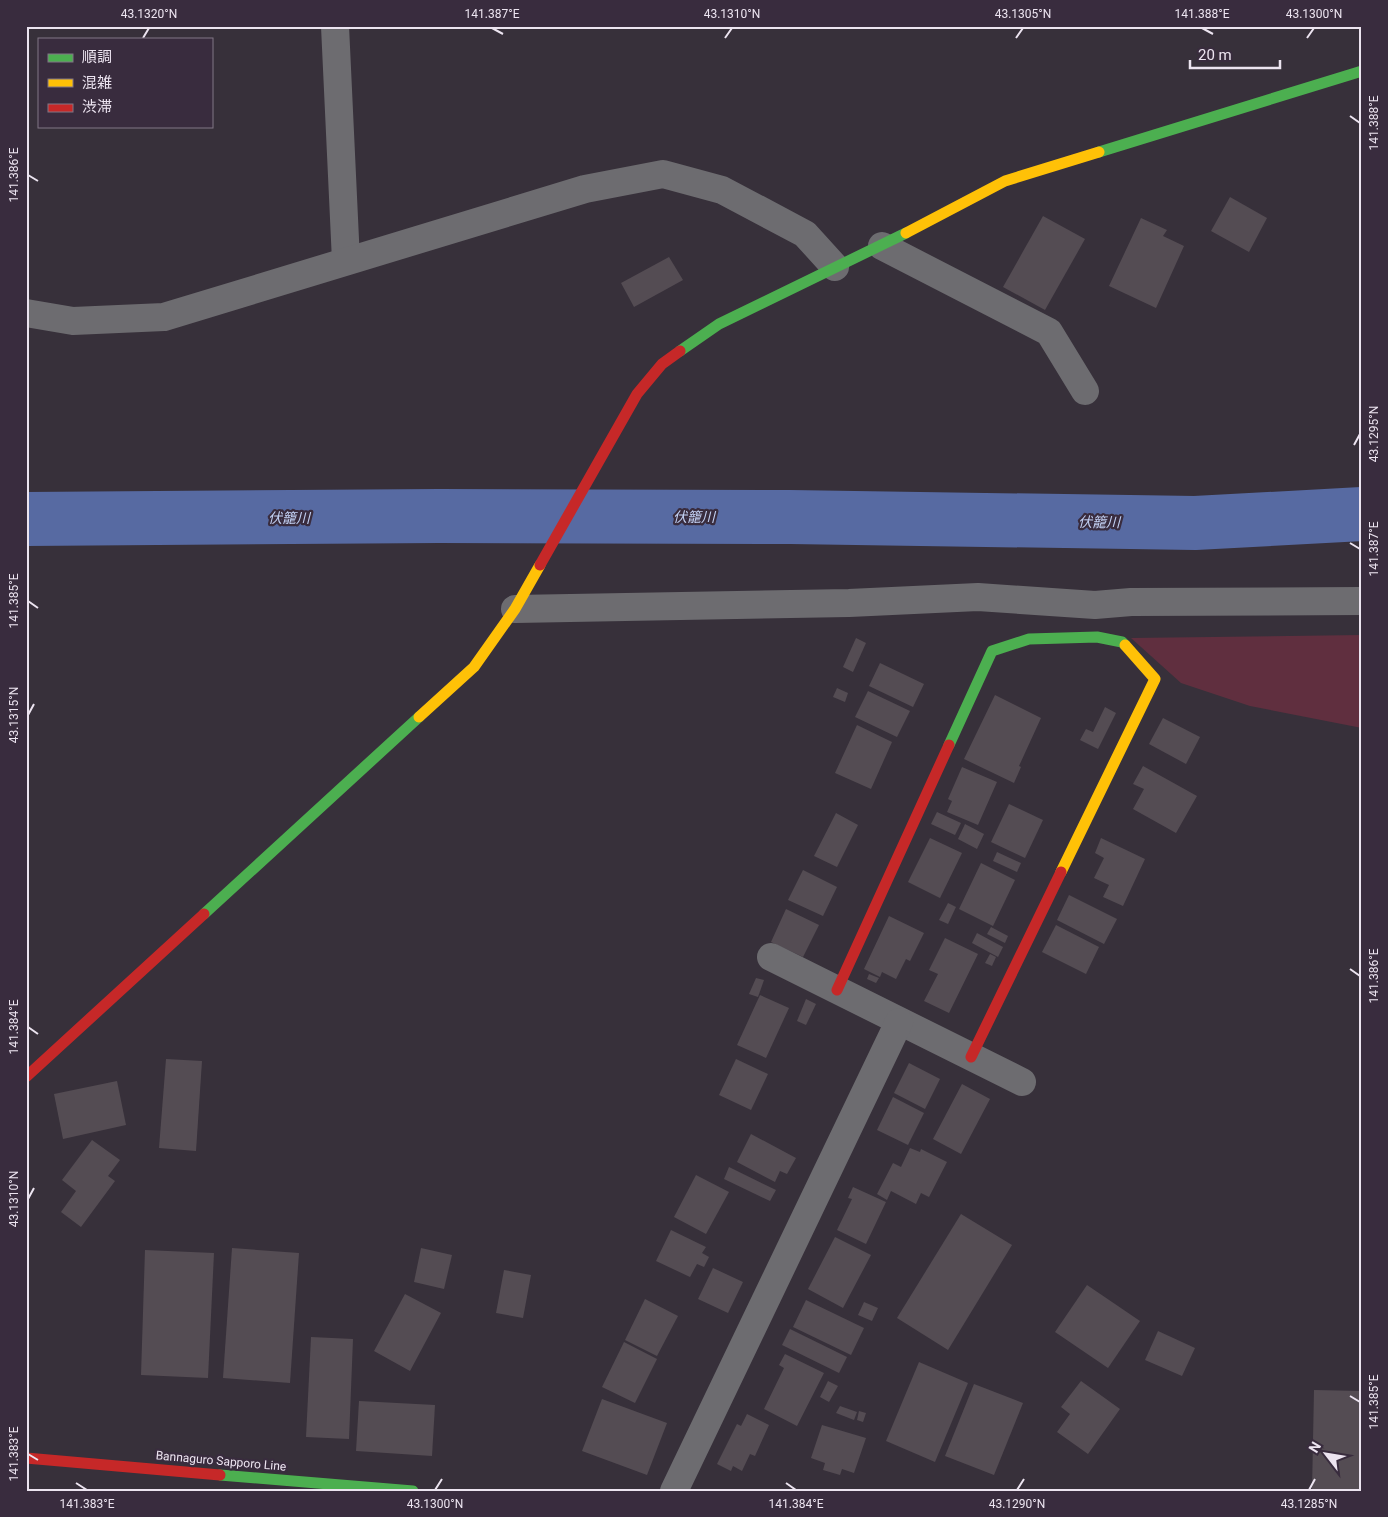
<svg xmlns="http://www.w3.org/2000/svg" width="1388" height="1517" font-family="Roboto,'Noto Sans JP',sans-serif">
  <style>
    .green { fill: #602f3f }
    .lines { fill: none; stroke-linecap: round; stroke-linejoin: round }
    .river { stroke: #576aa2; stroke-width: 54 }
    .building { fill: #544c53 }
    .street { stroke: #6d6c70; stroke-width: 28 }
    .fast { stroke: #4caf50; stroke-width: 11 }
    .slow { stroke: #ffc107; stroke-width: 11 }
    .jam { stroke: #c62828; stroke-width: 11 }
    .ticks { fill: none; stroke: #ece4f0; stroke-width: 2 }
    .labels { text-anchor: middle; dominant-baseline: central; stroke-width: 4.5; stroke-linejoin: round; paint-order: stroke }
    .street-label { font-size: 12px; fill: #ece4f0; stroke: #392c3e }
    .water-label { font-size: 14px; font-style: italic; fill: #c3d1f4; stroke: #392c3e }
    .neatline { fill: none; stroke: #ece4f0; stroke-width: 2 }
    .ticks-label { font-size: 12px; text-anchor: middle; fill: #ece4f0 }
  </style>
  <rect width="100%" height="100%" fill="#37303a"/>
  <path class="green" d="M 1362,635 L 1362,728 L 1250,706 L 1181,683 L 1131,638 Z"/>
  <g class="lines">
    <path class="river" d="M 26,519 L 439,516 L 790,517 L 1195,523 L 1362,514"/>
  </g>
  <g class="building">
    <path d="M 1230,197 L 1267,218 L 1249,252 L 1211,231 Z"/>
    <path d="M 1043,216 L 1085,239 L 1045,310 L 1003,287 Z"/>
    <path d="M 1141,218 L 1167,230 L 1163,236 L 1184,246 L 1156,308 L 1109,286 Z"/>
    <path d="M 669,257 L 683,280 L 634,307 L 621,283 Z"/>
    <path d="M 856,638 L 866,643 L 853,672 L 843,667 Z"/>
    <path d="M 880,663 L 924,684 L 913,707 L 869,686 Z"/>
    <path d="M 837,688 L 848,693 L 845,702 L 833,697 Z"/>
    <path d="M 868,691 L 910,711 L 897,737 L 855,717 Z"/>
    <path d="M 995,695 L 1041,718 L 1019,766 L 1021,767 L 1014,783 L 964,759 Z"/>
    <path d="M 1105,707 L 1116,713 L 1098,749 L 1080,740 L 1086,729 L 1093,732 Z"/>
    <path d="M 1163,718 L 1200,737 L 1186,764 L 1149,744 Z"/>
    <path d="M 857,725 L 892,742 L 871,789 L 835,773 Z"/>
    <path d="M 1143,766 L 1197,796 L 1176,833 L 1133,809 L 1144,789 L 1133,784 Z"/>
    <path d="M 962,767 L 997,782 L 978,825 L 947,812 L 952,801 L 948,799 Z"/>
    <path d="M 1009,804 L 1043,820 L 1025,858 L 991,842 Z"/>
    <path d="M 937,812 L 961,823 L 955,835 L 931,824 Z"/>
    <path d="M 836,813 L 858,825 L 837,867 L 814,856 Z"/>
    <path d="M 965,824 L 984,834 L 977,849 L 958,839 Z"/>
    <path d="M 930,838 L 962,853 L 940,898 L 908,882 Z"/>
    <path d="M 1101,838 L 1145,859 L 1123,906 L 1103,897 L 1109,885 L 1094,878 L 1104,858 L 1095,853 Z"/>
    <path d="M 997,852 L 1021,863 L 1017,872 L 993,861 Z"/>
    <path d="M 981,863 L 1015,880 L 993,926 L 959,909 Z"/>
    <path d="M 803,870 L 837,887 L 823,916 L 788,900 Z"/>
    <path d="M 1069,895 L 1117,919 L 1104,944 L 1057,920 Z"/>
    <path d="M 948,903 L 956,907 L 948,924 L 939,920 Z"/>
    <path d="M 786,909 L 819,925 L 803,957 L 771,942 Z"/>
    <path d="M 889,916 L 924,933 L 910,961 L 906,959 L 896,979 L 882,972 L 880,977 L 864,969 Z"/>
    <path d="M 1056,925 L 1099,947 L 1086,974 L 1042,952 Z"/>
    <path d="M 991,927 L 1008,936 L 1005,943 L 987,934 Z"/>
    <path d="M 977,933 L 1003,947 L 998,957 L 972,943 Z"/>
    <path d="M 945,938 L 978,954 L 949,1013 L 924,1001 L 938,974 L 929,970 Z"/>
    <path d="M 990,954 L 996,957 L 992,966 L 985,963 Z"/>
    <path d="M 869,974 L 879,978 L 876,983 L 867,979 Z"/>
    <path d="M 756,978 L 764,980 L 758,997 L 749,994 Z"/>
    <path d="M 760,995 L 789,1008 L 766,1058 L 737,1045 Z"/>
    <path d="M 806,999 L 816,1004 L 806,1025 L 797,1021 Z"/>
    <path d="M 166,1059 L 202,1061 L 196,1151 L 159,1148 Z"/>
    <path d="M 736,1059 L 768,1074 L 751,1110 L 719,1095 Z"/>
    <path d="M 909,1063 L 940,1079 L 925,1109 L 894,1093 Z"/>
    <path d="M 117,1081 L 126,1125 L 63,1139 L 54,1094 Z"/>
    <path d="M 962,1084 L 990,1099 L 961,1154 L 933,1139 Z"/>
    <path d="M 893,1097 L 924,1113 L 908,1145 L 877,1130 Z"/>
    <path d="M 751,1134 L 796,1158 L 787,1174 L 780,1171 L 775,1182 L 737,1162 Z"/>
    <path d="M 92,1140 L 120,1160 L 108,1176 L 115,1181 L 81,1227 L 61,1212 L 76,1191 L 62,1180 Z"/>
    <path d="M 910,1148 L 920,1152 L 921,1149 L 947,1162 L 929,1197 L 921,1193 L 916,1204 L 891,1191 L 887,1200 L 877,1194 L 893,1163 L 901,1167 Z"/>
    <path d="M 729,1167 L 776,1190 L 770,1201 L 724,1179 Z"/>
    <path d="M 696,1175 L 729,1192 L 706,1234 L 674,1217 Z"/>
    <path d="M 853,1187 L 886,1202 L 866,1244 L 837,1230 L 852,1199 L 848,1198 Z"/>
    <path d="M 961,1214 L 1012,1245 L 948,1350 L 897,1318 Z"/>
    <path d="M 671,1230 L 706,1247 L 702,1253 L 709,1257 L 704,1267 L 697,1264 L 690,1277 L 656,1261 Z"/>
    <path d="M 835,1237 L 871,1255 L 843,1308 L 808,1289 Z"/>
    <path d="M 232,1248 L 299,1253 L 290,1383 L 223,1378 Z"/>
    <path d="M 421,1248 L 452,1255 L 444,1289 L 414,1282 Z"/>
    <path d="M 145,1250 L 214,1253 L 208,1378 L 141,1375 Z"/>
    <path d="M 713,1268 L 743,1282 L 728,1313 L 698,1299 Z"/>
    <path d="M 504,1270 L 531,1275 L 523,1318 L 496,1313 Z"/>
    <path d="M 1087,1285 L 1140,1321 L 1108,1368 L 1055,1332 Z"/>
    <path d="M 405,1294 L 441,1313 L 410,1371 L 374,1351 Z"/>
    <path d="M 645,1299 L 678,1316 L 657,1356 L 625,1340 Z"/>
    <path d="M 806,1300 L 864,1328 L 851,1355 L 793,1327 Z"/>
    <path d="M 864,1302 L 878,1308 L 872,1321 L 858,1315 Z"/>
    <path d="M 790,1329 L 847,1357 L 839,1373 L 782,1345 Z"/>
    <path d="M 1158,1331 L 1195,1348 L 1182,1376 L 1145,1360 Z"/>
    <path d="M 311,1337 L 353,1339 L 349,1439 L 306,1437 Z"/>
    <path d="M 624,1342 L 657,1359 L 635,1403 L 602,1387 Z"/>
    <path d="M 785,1354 L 824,1373 L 797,1426 L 764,1409 L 784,1368 L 779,1365 Z"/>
    <path d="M 919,1362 L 968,1383 L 935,1462 L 886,1441 Z"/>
    <path d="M 828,1381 L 838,1386 L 829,1402 L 820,1397 Z"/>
    <path d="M 1081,1381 L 1120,1409 L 1088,1454 L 1057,1432 L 1070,1414 L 1061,1407 Z"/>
    <path d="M 974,1384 L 1023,1403 L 994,1475 L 945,1456 Z"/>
    <path d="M 1314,1390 L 1362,1391 L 1362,1491 L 1312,1491 Z"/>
    <path d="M 602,1399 L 667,1423 L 647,1475 L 582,1451 Z"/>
    <path d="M 359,1401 L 435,1405 L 432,1456 L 356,1451 Z"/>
    <path d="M 840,1406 L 857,1412 L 854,1420 L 836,1413 Z"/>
    <path d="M 859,1411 L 866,1413 L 863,1422 L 857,1420 Z"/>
    <path d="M 747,1414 L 769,1425 L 755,1456 L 750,1454 L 742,1471 L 733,1466 L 731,1471 L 717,1464 L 737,1424 L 741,1426 Z"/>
    <path d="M 822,1425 L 866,1438 L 854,1473 L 842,1469 L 840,1475 L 823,1470 L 825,1463 L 811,1458 Z"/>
  </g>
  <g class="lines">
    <g class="street">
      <path d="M 335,26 L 346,261"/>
      <path d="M 882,246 L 1049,332 L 1085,391"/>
      <path d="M 26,313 L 73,321 L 164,317 L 585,189 L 663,174 L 722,190 L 805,234 L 835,267"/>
      <path d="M 515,609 L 849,603 L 978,597 L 1095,605 L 1131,602 L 1362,601"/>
      <path d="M 771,957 L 1022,1082"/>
      <path d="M 674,1491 L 899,1022"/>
    </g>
    <g class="fast">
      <path d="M 1099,152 L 1362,71"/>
      <path d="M 680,351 L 719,324 L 906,233"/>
      <path d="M 949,745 L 992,651 L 1029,639 L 1097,637 L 1122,642 L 1125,645"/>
      <path d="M 204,914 L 419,717"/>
      <path d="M 220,1475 L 413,1491"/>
    </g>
    <g class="slow">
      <path d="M 906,233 L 1005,181 L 1099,152"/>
      <path d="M 419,717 L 474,667 L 515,609 L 540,565"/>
      <path d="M 1061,872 L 1155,679 L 1125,645"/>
    </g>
    <g class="jam">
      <path d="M 540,565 L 637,394 L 662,364 L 680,351"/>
      <path d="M 837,990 L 949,745"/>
      <path d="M 971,1057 L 1061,872"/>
      <path d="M 26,1077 L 204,914"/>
      <path d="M 26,1458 L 220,1475"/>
    </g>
  </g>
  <path class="ticks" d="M 492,28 L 503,34M 1202,28 L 1213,34M 143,38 L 149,28M 725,38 L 732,28M 1016,38 L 1023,28M 1307,38 L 1314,28M 1350,116 L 1360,123M 28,175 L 38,181M 1354,445 L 1360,434M 1350,543 L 1360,549M 28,601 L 38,608M 28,715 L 34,704M 1350,969 L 1360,976M 28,1027 L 38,1034M 28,1199 L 34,1188M 1350,1396 L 1360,1402M 28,1454 L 38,1460M 76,1483 L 87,1490M 786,1483 L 796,1490M 435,1490 L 442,1479M 1017,1490 L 1024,1479M 1309,1490 L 1315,1479"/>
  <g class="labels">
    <g class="street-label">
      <text transform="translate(221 1461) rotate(5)">Bannaguro Sapporo Line</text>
    </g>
    <g class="water-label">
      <text x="694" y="517">伏籠川</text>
      <text x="289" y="518">伏籠川</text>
      <text transform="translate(1099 522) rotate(1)">伏籠川</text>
    </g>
  </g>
  <rect width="1388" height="1517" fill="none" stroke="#392c3e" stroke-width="55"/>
  <rect x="38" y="38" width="175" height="90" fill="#392c3e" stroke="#817685"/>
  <rect x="48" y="54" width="25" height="8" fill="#4caf50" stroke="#817685"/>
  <text x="82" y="62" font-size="15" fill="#ece4f0">順調</text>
  <rect x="48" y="79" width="25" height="8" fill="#ffc107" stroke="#817685"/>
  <text x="82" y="88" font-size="15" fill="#ece4f0">混雑</text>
  <rect x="48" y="104" width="25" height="8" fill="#c62828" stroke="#817685"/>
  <text x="82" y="112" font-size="15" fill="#ece4f0">渋滞</text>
  <g transform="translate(1326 1454) rotate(301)" stroke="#392c3e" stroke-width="4" paint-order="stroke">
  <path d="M0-4L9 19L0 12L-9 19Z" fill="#ece4f0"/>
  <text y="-8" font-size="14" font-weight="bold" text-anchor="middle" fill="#ece4f0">N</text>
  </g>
  <path d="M1190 60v8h90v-8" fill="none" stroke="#ece4f0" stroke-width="2.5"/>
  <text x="1198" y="60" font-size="15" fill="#ece4f0" stroke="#392c3e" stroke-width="4" paint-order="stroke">20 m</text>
  <rect x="28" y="28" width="1332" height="1462" class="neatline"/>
  <g class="ticks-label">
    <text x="149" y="18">43.1320°N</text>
    <text x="492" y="18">141.387°E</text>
    <text x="732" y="18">43.1310°N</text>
    <text x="1023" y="18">43.1305°N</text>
    <text x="1202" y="18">141.388°E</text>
    <text x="1314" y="18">43.1300°N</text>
    <text transform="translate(1374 123) rotate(-90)" y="4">141.388°E</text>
    <text transform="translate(14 175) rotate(-90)" y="4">141.386°E</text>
    <text transform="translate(1374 434) rotate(-90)" y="4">43.1295°N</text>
    <text transform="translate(1374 549) rotate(-90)" y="4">141.387°E</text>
    <text transform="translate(14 601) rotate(-90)" y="4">141.385°E</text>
    <text transform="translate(14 715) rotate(-90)" y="4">43.1315°N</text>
    <text transform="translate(1374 976) rotate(-90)" y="4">141.386°E</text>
    <text transform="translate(14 1027) rotate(-90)" y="4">141.384°E</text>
    <text transform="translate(14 1199) rotate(-90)" y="4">43.1310°N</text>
    <text transform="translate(1374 1402) rotate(-90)" y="4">141.385°E</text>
    <text transform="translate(14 1454) rotate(-90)" y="4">141.383°E</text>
    <text x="87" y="1508">141.383°E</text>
    <text x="435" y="1508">43.1300°N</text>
    <text x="796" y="1508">141.384°E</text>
    <text x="1017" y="1508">43.1290°N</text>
    <text x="1309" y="1508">43.1285°N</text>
  </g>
</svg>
